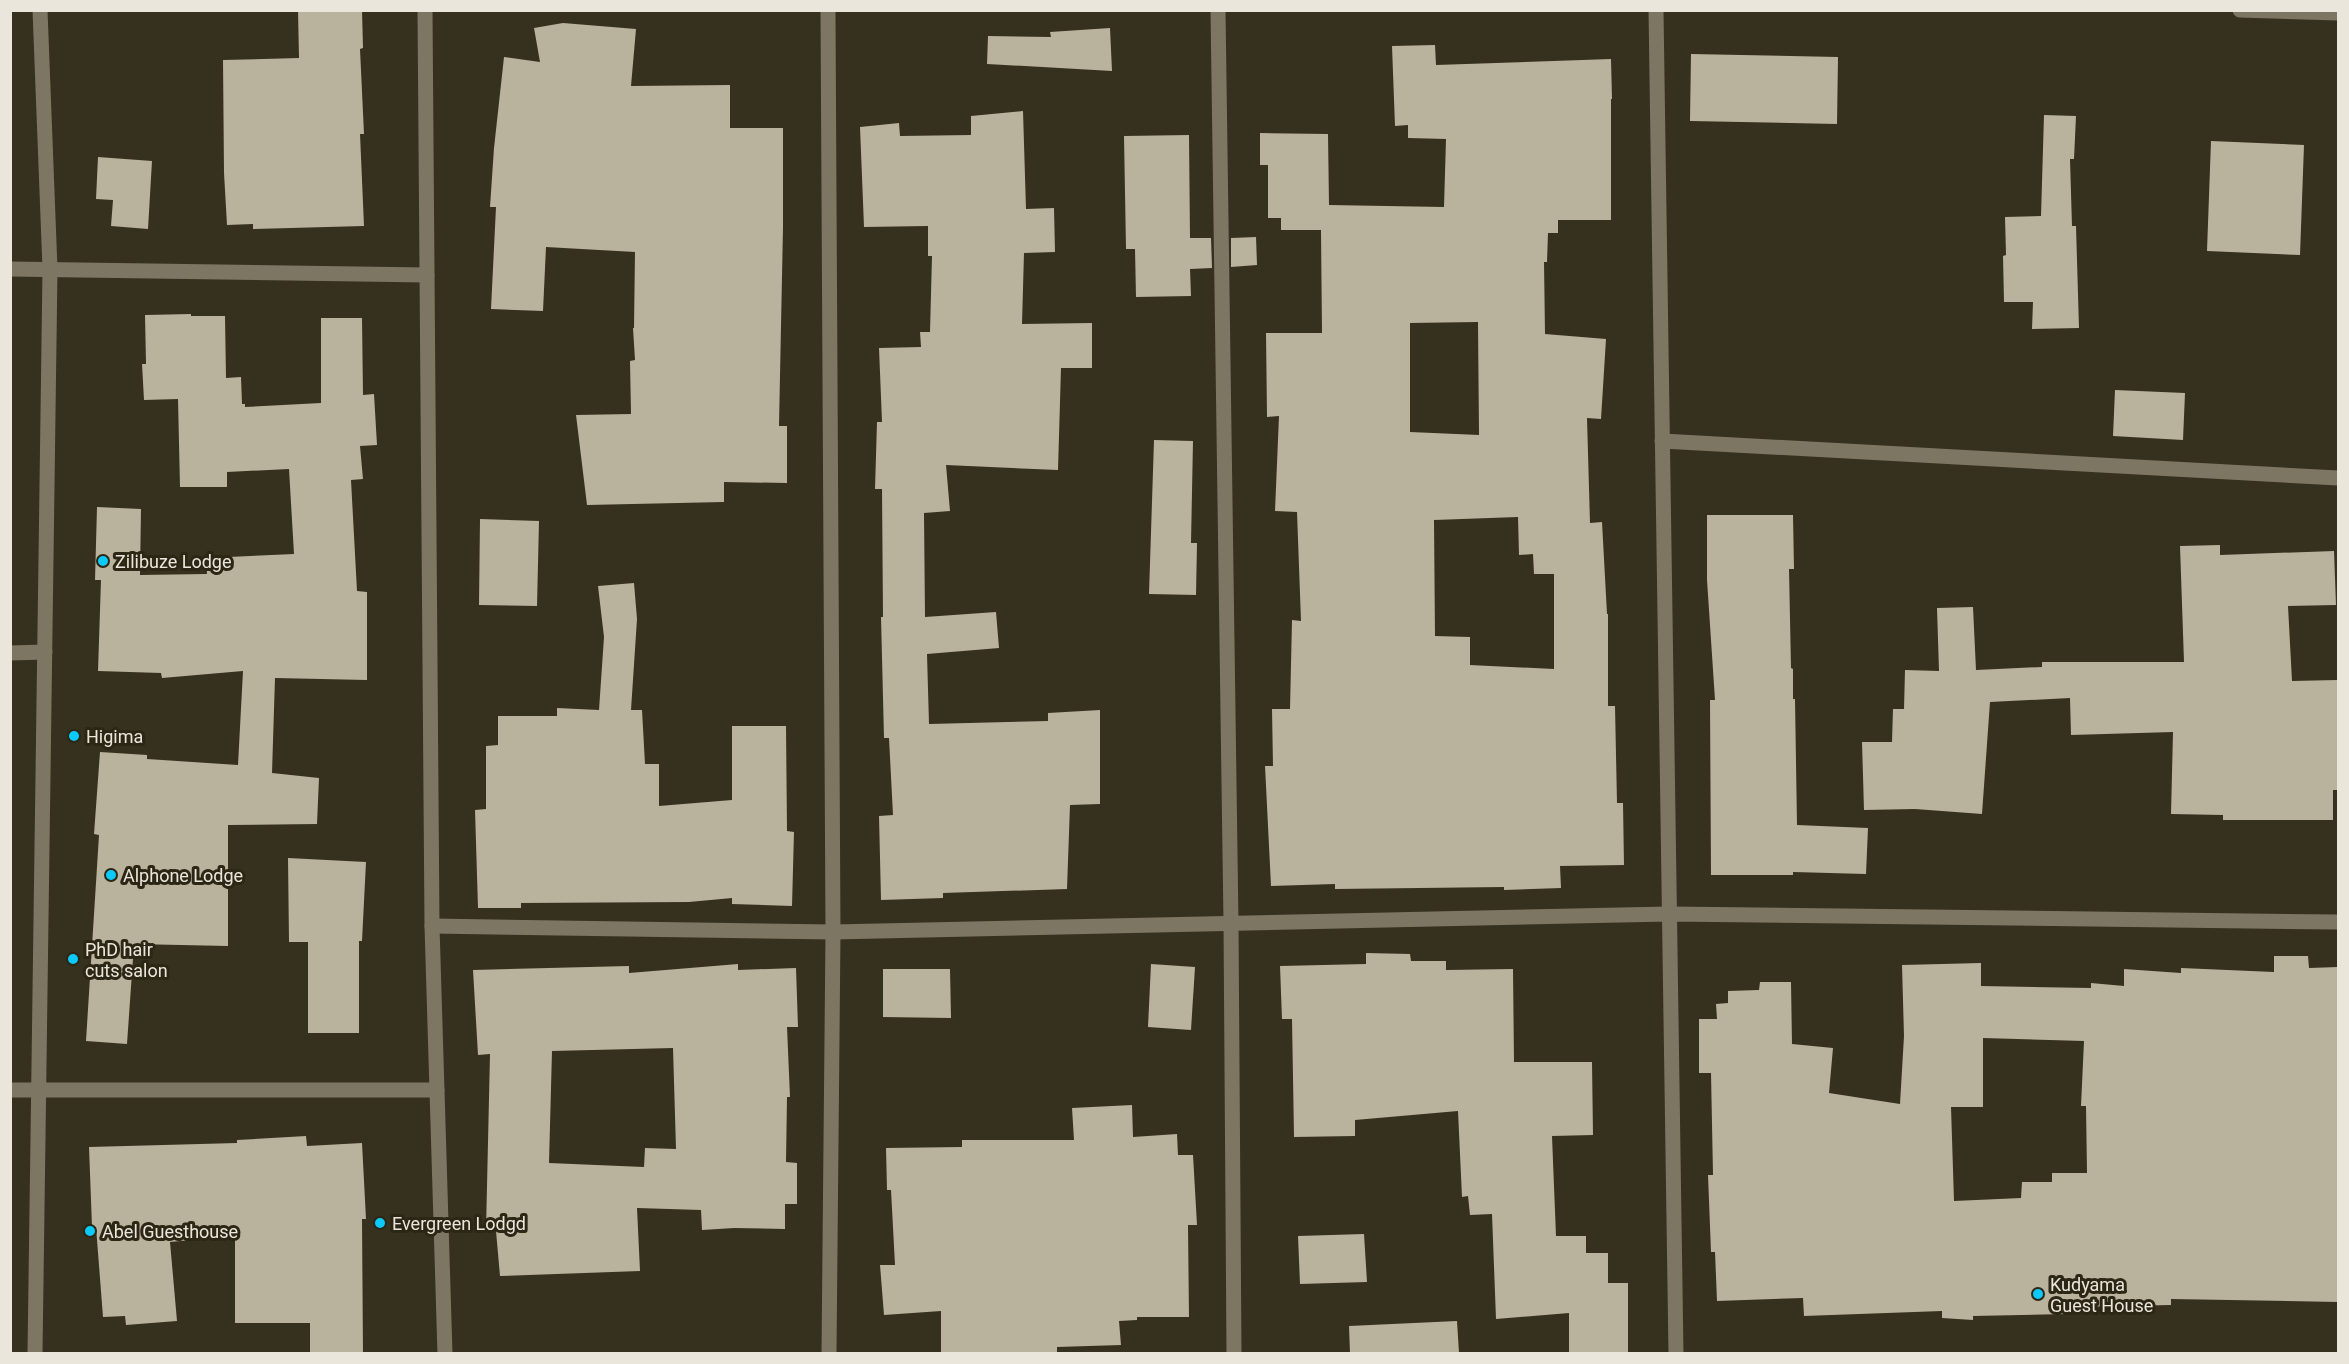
<svg xmlns="http://www.w3.org/2000/svg" width="2349" height="1364" font-family="Roboto,sans-serif">
  <style>
    .building { fill: #b9b29d; fill-rule: evenodd }
    .lines { fill: none; stroke-linecap: round; stroke-linejoin: round }
    .minor { stroke: #7d7663; stroke-width: 15 }
    .poi-dot { fill: #09cafa; stroke: #2c2615; stroke-width: 2 }
    .labels { text-anchor: middle; dominant-baseline: central; stroke-width: 6; stroke-linejoin: round; paint-order: stroke }
    .poi-label { font-size: 18px; fill: #eae6db; stroke: #2c2615; text-anchor: start }
  </style>
  <rect width="100%" height="100%" fill="#36301e"/>
  <g class="building">
    <path d="M 298,10 L 362,10 L 363,48 L 360,49 L 364,134 L 360,134 L 364,226 L 253,229 L 253,224 L 227,225 L 224,173 L 223,60 L 299,58 Z"/>
    <path d="M 563,23 L 636,29 L 631,86 L 730,85 L 730,128 L 783,128 L 783,227 L 779,426 L 787,426 L 787,483 L 724,482 L 724,502 L 587,505 L 576,415 L 631,414 L 630,361 L 635,360 L 633,328 L 634,328 L 635,252 L 546,247 L 543,311 L 491,309 L 496,207 L 490,207 L 494,148 L 504,57 L 540,62 L 534,28 Z"/>
    <path d="M 1110,28 L 1112,71 L 987,64 L 988,36 L 1051,37 L 1050,32 Z"/>
    <path d="M 1435,45 L 1436,65 L 1611,59 L 1612,99 L 1611,99 L 1611,220 L 1558,220 L 1558,233 L 1548,233 L 1547,262 L 1544,262 L 1545,334 L 1606,339 L 1601,419 L 1587,418 L 1590,523 L 1602,522 L 1607,614 L 1608,614 L 1608,706 L 1615,706 L 1617,803 L 1623,803 L 1624,865 L 1560,866 L 1561,888 L 1504,890 L 1504,887 L 1335,889 L 1335,884 L 1271,886 L 1265,766 L 1273,766 L 1272,709 L 1290,709 L 1292,620 L 1301,621 L 1297,512 L 1275,511 L 1279,416 L 1267,417 L 1266,333 L 1322,333 L 1321,230 L 1281,230 L 1281,218 L 1268,218 L 1268,165 L 1260,165 L 1260,133 L 1328,134 L 1329,205 L 1444,207 L 1446,139 L 1408,138 L 1408,125 L 1395,126 L 1392,46 ZM 1478,322 L 1479,435 L 1410,432 L 1410,323 ZM 1518,517 L 1519,555 L 1533,554 L 1534,574 L 1554,574 L 1554,669 L 1470,665 L 1470,637 L 1435,636 L 1434,520 Z"/>
    <path d="M 1691,54 L 1838,57 L 1837,124 L 1690,121 Z"/>
    <path d="M 1023,111 L 1026,209 L 1054,208 L 1055,252 L 1024,253 L 1022,324 L 1092,323 L 1092,368 L 1061,368 L 1058,470 L 946,465 L 950,511 L 924,513 L 925,617 L 996,612 L 999,648 L 927,654 L 929,724 L 1048,721 L 1048,713 L 1100,710 L 1100,804 L 1070,805 L 1067,889 L 943,893 L 943,898 L 881,900 L 879,816 L 893,815 L 889,738 L 884,738 L 881,617 L 883,617 L 882,489 L 875,489 L 877,422 L 882,422 L 879,348 L 921,347 L 920,332 L 930,332 L 932,256 L 928,256 L 928,226 L 864,227 L 860,127 L 899,123 L 900,136 L 971,135 L 971,116 Z"/>
    <path d="M 2044,115 L 2076,116 L 2074,159 L 2070,159 L 2072,226 L 2076,226 L 2079,328 L 2032,329 L 2033,302 L 2004,302 L 2003,256 L 2006,255 L 2005,217 L 2041,216 Z"/>
    <path d="M 1189,135 L 1190,238 L 1211,238 L 1212,268 L 1190,269 L 1191,296 L 1136,297 L 1135,249 L 1126,249 L 1124,136 Z"/>
    <path d="M 2211,141 L 2304,145 L 2300,255 L 2207,251 Z"/>
    <path d="M 98,157 L 152,161 L 148,229 L 111,226 L 113,200 L 96,199 Z"/>
    <path d="M 1256,237 L 1257,265 L 1231,267 L 1231,238 Z"/>
    <path d="M 191,314 L 191,316 L 225,316 L 226,378 L 241,377 L 242,404 L 245,404 L 245,407 L 321,403 L 321,318 L 362,318 L 363,395 L 374,394 L 377,445 L 360,446 L 363,479 L 351,480 L 357,591 L 367,592 L 367,680 L 275,678 L 272,773 L 319,778 L 317,824 L 228,825 L 228,946 L 134,944 L 127,1044 L 86,1041 L 99,835 L 94,834 L 100,752 L 147,755 L 147,759 L 238,765 L 243,671 L 162,678 L 161,673 L 98,671 L 101,580 L 95,580 L 97,507 L 141,509 L 140,575 L 207,574 L 206,558 L 294,554 L 289,469 L 227,472 L 227,487 L 180,487 L 178,399 L 144,400 L 142,364 L 146,364 L 145,315 Z"/>
    <path d="M 2115,390 L 2185,393 L 2183,440 L 2113,436 Z"/>
    <path d="M 1154,440 L 1193,441 L 1191,543 L 1197,543 L 1196,595 L 1149,594 Z"/>
    <path d="M 1707,515 L 1793,515 L 1794,569 L 1789,569 L 1791,668 L 1793,669 L 1793,699 L 1795,699 L 1797,825 L 1868,828 L 1866,874 L 1793,872 L 1793,875 L 1711,875 L 1710,700 L 1715,700 L 1707,580 Z"/>
    <path d="M 480,519 L 539,521 L 537,606 L 479,605 Z"/>
    <path d="M 2220,545 L 2220,555 L 2334,551 L 2336,605 L 2288,606 L 2292,681 L 2337,680 L 2338,790 L 2333,790 L 2333,820 L 2223,820 L 2223,815 L 2171,814 L 2173,732 L 2071,735 L 2070,698 L 1990,702 L 1982,814 L 1915,809 L 1864,810 L 1862,742 L 1892,742 L 1893,709 L 1904,709 L 1905,670 L 1939,671 L 1937,608 L 1973,607 L 1976,670 L 2042,667 L 2042,662 L 2184,662 L 2180,546 Z"/>
    <path d="M 634,583 L 637,619 L 631,710 L 642,710 L 645,764 L 659,764 L 659,806 L 732,800 L 732,726 L 786,726 L 787,831 L 794,832 L 792,906 L 732,904 L 732,898 L 689,902 L 521,903 L 521,908 L 478,908 L 475,810 L 486,809 L 486,746 L 498,745 L 498,716 L 557,716 L 557,708 L 599,710 L 604,637 L 598,586 Z"/>
    <path d="M 288,858 L 366,862 L 362,941 L 359,941 L 359,1033 L 308,1033 L 308,942 L 289,942 Z"/>
    <path d="M 1366,953 L 1410,954 L 1411,961 L 1446,961 L 1446,970 L 1513,969 L 1514,1062 L 1592,1062 L 1593,1135 L 1552,1136 L 1556,1236 L 1586,1236 L 1586,1253 L 1608,1253 L 1608,1283 L 1628,1283 L 1628,1353 L 1569,1353 L 1569,1313 L 1496,1319 L 1492,1214 L 1470,1215 L 1468,1196 L 1462,1197 L 1458,1111 L 1355,1120 L 1355,1136 L 1294,1137 L 1292,1019 L 1282,1019 L 1280,966 L 1366,964 Z"/>
    <path d="M 2274,956 L 2308,956 L 2309,968 L 2338,967 L 2338,1302 L 2171,1299 L 2171,1305 L 2067,1307 L 2067,1314 L 1973,1316 L 1973,1320 L 1942,1318 L 1942,1311 L 1804,1316 L 1803,1298 L 1717,1301 L 1715,1252 L 1711,1252 L 1708,1175 L 1713,1175 L 1711,1073 L 1699,1073 L 1699,1019 L 1717,1019 L 1716,1004 L 1728,1003 L 1728,991 L 1759,990 L 1760,982 L 1791,982 L 1792,1044 L 1833,1048 L 1829,1093 L 1900,1104 L 1904,1036 L 1902,965 L 1981,963 L 1981,986 L 2091,988 L 2091,983 L 2124,986 L 2124,969 L 2181,973 L 2181,968 L 2274,972 ZM 1983,1038 L 2084,1041 L 2081,1106 L 2086,1106 L 2087,1173 L 2052,1173 L 2052,1182 L 2022,1182 L 2021,1198 L 1954,1201 L 1951,1107 L 1983,1107 Z"/>
    <path d="M 738,964 L 738,970 L 796,968 L 798,1027 L 787,1027 L 790,1097 L 787,1097 L 786,1162 L 797,1163 L 797,1204 L 785,1204 L 785,1229 L 734,1228 L 702,1230 L 701,1210 L 637,1208 L 640,1271 L 500,1276 L 496,1231 L 486,1230 L 490,1054 L 478,1055 L 473,970 L 629,966 L 629,973 ZM 673,1048 L 676,1149 L 645,1148 L 644,1167 L 549,1163 L 552,1051 Z"/>
    <path d="M 1151,964 L 1195,967 L 1191,1030 L 1148,1027 Z"/>
    <path d="M 883,969 L 950,969 L 951,1018 L 883,1017 Z"/>
    <path d="M 1132,1105 L 1133,1137 L 1177,1134 L 1178,1155 L 1193,1155 L 1197,1225 L 1188,1225 L 1189,1317 L 1137,1317 L 1137,1320 L 1119,1321 L 1121,1345 L 1057,1347 L 1057,1353 L 941,1353 L 941,1311 L 884,1315 L 880,1265 L 895,1265 L 891,1190 L 887,1190 L 886,1148 L 962,1147 L 962,1140 L 1074,1140 L 1072,1108 Z"/>
    <path d="M 306,1136 L 307,1146 L 362,1143 L 366,1219 L 362,1219 L 363,1353 L 310,1353 L 310,1323 L 235,1323 L 235,1236 L 170,1242 L 177,1321 L 126,1325 L 125,1316 L 103,1317 L 96,1227 L 92,1227 L 89,1147 L 237,1143 L 237,1140 Z"/>
    <path d="M 1364,1234 L 1367,1282 L 1300,1284 L 1298,1236 Z"/>
    <path d="M 1457,1321 L 1459,1353 L 1350,1353 L 1349,1326 Z"/>
  </g>
  <g class="lines">
    <g class="minor">
      <path d="M 425,10 L 432,926 L 445,1354"/>
      <path d="M 828,10 L 833,932 L 829,1354"/>
      <path d="M 1218,10 L 1231,923 L 1234,1354"/>
      <path d="M 1656,10 L 1676,1354"/>
      <path d="M 2240,10 L 2338,13"/>
      <path d="M 10,269 L 427,275"/>
      <path d="M 1662,441 L 2338,478"/>
      <path d="M 10,653 L 45,652"/>
      <path d="M 432,926 L 833,932 L 1669,914 L 2338,922"/>
      <path d="M 10,1090 L 437,1090"/>
      <path d="M 35,1354 L 50,269 L 40,10"/>
    </g>
  </g>
  <g class="poi-dot">
    <circle cx="103" cy="561" r="6"/>
    <circle cx="74" cy="736" r="6"/>
    <circle cx="111" cy="875" r="6"/>
    <circle cx="73" cy="959" r="6"/>
    <circle cx="380" cy="1223" r="6"/>
    <circle cx="90" cy="1231" r="6"/>
    <circle cx="2038" cy="1294" r="6"/>
  </g>
  <g class="labels">
    <g class="poi-label">
      <text x="115" y="561">Zilibuze Lodge</text>
      <text x="86" y="736">Higima</text>
      <text x="123" y="875">Alphone Lodge</text>
      <text x="85" y="949">PhD hair<tspan x="85" dy="21">cuts salon</tspan></text>
      <text x="392" y="1223">Evergreen Lodgd</text>
      <text x="102" y="1231">Abel Guesthouse</text>
      <text x="2050" y="1284">Kudyama<tspan x="2050" dy="21">Guest House</tspan></text>
    </g>
  </g>
  <rect width="2349" height="1364" fill="none" stroke="#eae6db" stroke-width="24"/>
</svg>
